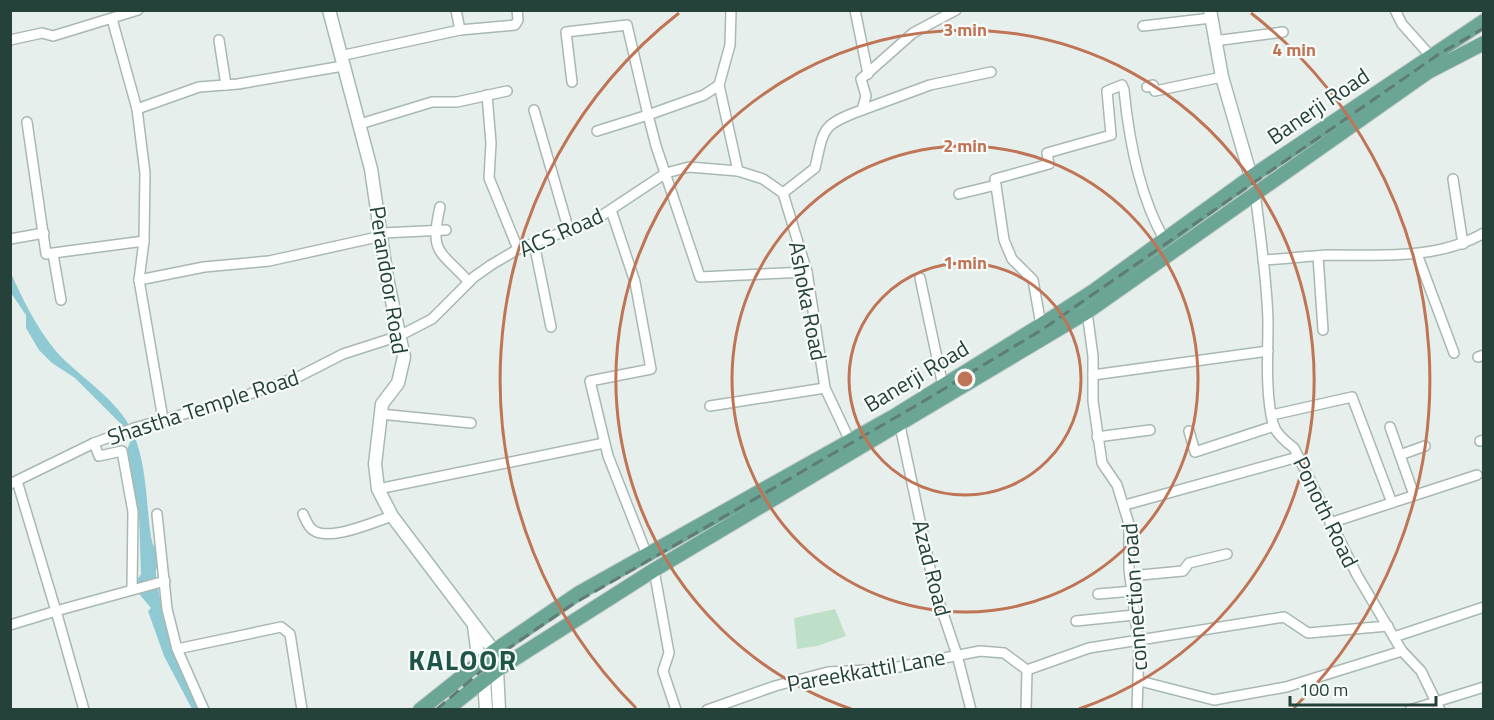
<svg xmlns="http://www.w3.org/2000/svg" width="1494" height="720" font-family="'Titillium Web',sans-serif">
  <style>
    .green { fill: #bfe0c8 }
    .water { fill: #8ec9d4 }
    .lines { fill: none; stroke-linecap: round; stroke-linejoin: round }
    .street-casing { stroke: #a8b8b2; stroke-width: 12 }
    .secondary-casing { stroke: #a4bbb3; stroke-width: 15 }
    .primary-casing { stroke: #c2cac8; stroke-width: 16 }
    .street { stroke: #fff; stroke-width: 9 }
    .secondary { stroke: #fff; stroke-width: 12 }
    .primary { stroke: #6aa596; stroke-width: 14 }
    .rail { stroke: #5f7d75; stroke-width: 3; stroke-dasharray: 12 6; stroke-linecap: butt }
    .ring { fill: none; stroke: #c07456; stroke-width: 3 }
    .labels { text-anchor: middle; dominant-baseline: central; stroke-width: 4.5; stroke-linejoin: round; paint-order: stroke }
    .street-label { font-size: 22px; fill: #24423a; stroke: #f7fbf9 }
    .district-label { font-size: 28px; font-weight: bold; letter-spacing: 1.5px; fill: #1f5548; stroke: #f7fbf9 }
    .centre { fill: #c07456; stroke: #f7fbf9; stroke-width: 3 }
    .ring-label { font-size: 18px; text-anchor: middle; font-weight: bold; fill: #c07456; stroke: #f7fbf9; stroke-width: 4.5; stroke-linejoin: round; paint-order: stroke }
  </style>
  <rect width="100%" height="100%" fill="#e6efeb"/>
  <path class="green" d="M 835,609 L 846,636 L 817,646 L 797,649 L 794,618 Z"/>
  <path class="water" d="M 10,271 C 22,298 36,327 55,350 C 79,378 118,398 133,433 C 147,464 146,504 151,537 L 153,545 L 158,548 L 160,568 L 156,569 L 156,576 L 164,621 L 200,709 L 192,709 L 164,656 L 148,611 L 151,608 L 140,595 L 135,583 L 141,574 L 139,515 L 127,450 L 130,442 L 124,427 L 75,378 L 52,363 L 39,350 L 26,328 L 26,315 L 11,293 Z"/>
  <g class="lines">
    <g class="street-casing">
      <g id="street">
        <path d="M 456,10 L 460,30"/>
        <path d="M 731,10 L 730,45 L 719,85 L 738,171 L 763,179 L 783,193 L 807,272 L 825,388 L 849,439"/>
        <path d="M 855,10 L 868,74"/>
        <path d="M 1395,10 L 1402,24 L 1434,60"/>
        <path d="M 112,19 L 137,109 L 145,173 L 144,241 L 139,280 L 163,419"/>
        <path d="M 1143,26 L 1211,18"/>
        <path d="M 10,40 L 42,33 L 53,36 L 138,10"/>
        <path d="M 219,40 L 226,85"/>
        <path d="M 1214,41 L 1283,32"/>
        <path d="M 340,56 L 460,30 L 515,25 L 518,20 L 517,10"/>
        <path d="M 572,82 L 566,32 L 627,25 L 648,115 L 597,131"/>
        <path d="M 719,85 L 704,95 L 648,115 L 656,146 L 700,277 L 807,272"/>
        <path d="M 1147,87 L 1153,85 L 1155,91 L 1222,77"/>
        <path d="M 487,95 L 491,143 L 489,178 L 518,249"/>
        <path d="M 137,109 L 199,87 L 238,84 L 343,66"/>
        <path d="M 534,110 L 569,231"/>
        <path d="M 862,110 L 930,85 L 991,72"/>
        <path d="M 27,122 L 46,254 L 144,241"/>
        <path d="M 360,124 L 432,102 L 457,102 L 507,91"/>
        <path d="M 1453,179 L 1463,244"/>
        <path d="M 1255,192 C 1260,235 1267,278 1268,322 C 1268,355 1265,391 1273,424 C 1276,434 1286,442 1294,448 L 1357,575 L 1402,651 L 1421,671 L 1440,710"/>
        <path d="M 783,193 L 815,168 C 824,128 821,125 862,110 L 866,96 L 861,79 L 913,33 L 956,10"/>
        <path d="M 959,194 L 996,185"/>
        <path d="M 440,207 C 429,254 440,250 469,282"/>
        <path d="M 611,210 L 635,282 L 651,369 L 590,381 L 608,456 L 647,555"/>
        <path d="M 382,233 L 446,230"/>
        <path d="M 10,239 L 44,233"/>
        <path d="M 534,243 L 551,327"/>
        <path d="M 53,254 L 61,300"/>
        <path d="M 1417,254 L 1454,353"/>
        <path d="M 1318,256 L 1323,330"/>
        <path d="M 1263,260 C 1285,259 1307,256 1329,255 C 1381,255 1437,260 1484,233"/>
        <path d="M 920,278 L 943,386"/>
        <path d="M 139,280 L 204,267 L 269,261 L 382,236"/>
        <path d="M 1087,312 L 1093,356 L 1093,401 L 1102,463 L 1117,485 L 1129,524 L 1129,569 L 1139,647 L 1137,710"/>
        <path d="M 1041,325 L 1033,280 L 1012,259 L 1004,240 L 995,179 L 1049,164 L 1047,153 L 1111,135 L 1107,91 L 1122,85 L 1124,90 C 1129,141 1139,195 1164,239"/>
        <path d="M 1478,357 L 1484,355"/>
        <path d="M 1093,375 L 1268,351"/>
        <path d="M 710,406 L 825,388"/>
        <path d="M 380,414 L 471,423"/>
        <path d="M 1272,415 L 1352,397 L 1392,503"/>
        <path d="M 899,421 L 934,587 L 957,655 L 971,710"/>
        <path d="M 1390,427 L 1414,495"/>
        <path d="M 1189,431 L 1195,452 L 1274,426"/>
        <path d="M 1097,437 L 1150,430"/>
        <path d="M 1480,441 L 1484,440"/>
        <path d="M 94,443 L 99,456 L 122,451 L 133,512 L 132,589"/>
        <path d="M 1400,455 L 1425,446"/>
        <path d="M 10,484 L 94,443 L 134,428 L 227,402 L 298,377 L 343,354 L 399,336 L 432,319 L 474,277 L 491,265 L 518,249 L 595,220 L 666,173 L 689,167 L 738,171"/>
        <path d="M 378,489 L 604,443"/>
        <path d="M 1125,505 L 1298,457"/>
        <path d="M 157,514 L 167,609 L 177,649"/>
        <path d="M 303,514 C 306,520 308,527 313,530 C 329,542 374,522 392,516"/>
        <path d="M 1330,523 L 1477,475"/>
        <path d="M 654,570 L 669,653 L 663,671 L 676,710"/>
        <path d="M 1130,576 L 1183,571 L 1189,563 L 1227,554"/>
        <path d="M 1098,594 L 1133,591"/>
        <path d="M 1076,621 L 1134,615"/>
        <path d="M 10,625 L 56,611 L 17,481"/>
        <path d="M 1394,637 L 1484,607"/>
        <path d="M 1140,681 L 1214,700 L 1286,687 L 1402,651"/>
        <path d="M 84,710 L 56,611 L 165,581"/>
        <path d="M 204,710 L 177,649 L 281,627 L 290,634 L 302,710"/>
        <path d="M 707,710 L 775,686 L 828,672 L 888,669 L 980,651 L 1004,653 L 1027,670 L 1089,648 L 1284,617 L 1308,633 L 1388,626"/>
        <path d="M 1026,710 L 1027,670"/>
        <path d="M 1410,710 L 1484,687"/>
      </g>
    </g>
    <g class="secondary-casing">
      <g id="secondary">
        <path d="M 329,10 L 371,169 L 387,278 L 404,357 L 398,383 L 382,404 L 375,464 L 378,489 L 392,516 L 494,651"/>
        <path d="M 1210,10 L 1222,77 L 1251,177"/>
        <path d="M 474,626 L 479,663"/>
        <path d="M 497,670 L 499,710"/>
        <path d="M 484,680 L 486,710"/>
      </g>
    </g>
    <g class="primary-casing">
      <g id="primary">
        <path d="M 420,710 L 494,651 L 579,593 L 896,415 L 1041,325 L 1095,290 L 1251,177 L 1484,21"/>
        <path d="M 446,710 L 497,670 L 654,570 L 1087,312 L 1428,72 L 1484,43"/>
      </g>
    </g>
    <use href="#street" class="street"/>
    <use href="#secondary" class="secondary"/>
    <use href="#primary" class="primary"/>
    <path class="rail" d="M 436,710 L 503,652 L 573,604 L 924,401 L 1043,329 L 1439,54 L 1484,28"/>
  </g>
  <g class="ring">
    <circle cx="965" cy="379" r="116"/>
    <circle cx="965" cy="379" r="233"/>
    <path d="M851 709A349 349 0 1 1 1079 709"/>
    <path d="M636 708A465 465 0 0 1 679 13M1251 13A465 465 0 0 1 1294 708"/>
  </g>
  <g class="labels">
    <g class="street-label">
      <text transform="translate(1318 106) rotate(-34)">Banerji Road</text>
      <text transform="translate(561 232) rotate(-24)">ACS Road</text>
      <text transform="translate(389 280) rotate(81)">Perandoor Road</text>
      <text transform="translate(808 301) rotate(79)">Ashoka Road</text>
      <text transform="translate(916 376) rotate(-31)">Banerji Road</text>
      <text transform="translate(203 407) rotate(-18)">Shastha Temple Road</text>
      <text transform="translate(1326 512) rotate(64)">Ponoth Road</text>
      <text transform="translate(932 568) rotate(76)">Azad Road</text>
      <text transform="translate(1134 597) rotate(-94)">connection road</text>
      <text transform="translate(866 670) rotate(-10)">Pareekkattil Lane</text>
    </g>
    <g class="district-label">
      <text x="463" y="659">KALOOR</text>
    </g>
  </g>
  <circle cx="965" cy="379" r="9" class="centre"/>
  <g class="ring-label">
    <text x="965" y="36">3 min</text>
    <text x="1294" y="56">4 min</text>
    <text x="965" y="152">2 min</text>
    <text x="965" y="269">1 min</text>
  </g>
  <rect width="1494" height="720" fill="none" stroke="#24423a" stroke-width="24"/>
  <path d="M1290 696v9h146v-9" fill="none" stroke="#24423a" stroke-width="3"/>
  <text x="1299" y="696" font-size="18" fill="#24423a" stroke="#f7fbf9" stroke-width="4.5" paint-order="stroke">100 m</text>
</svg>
